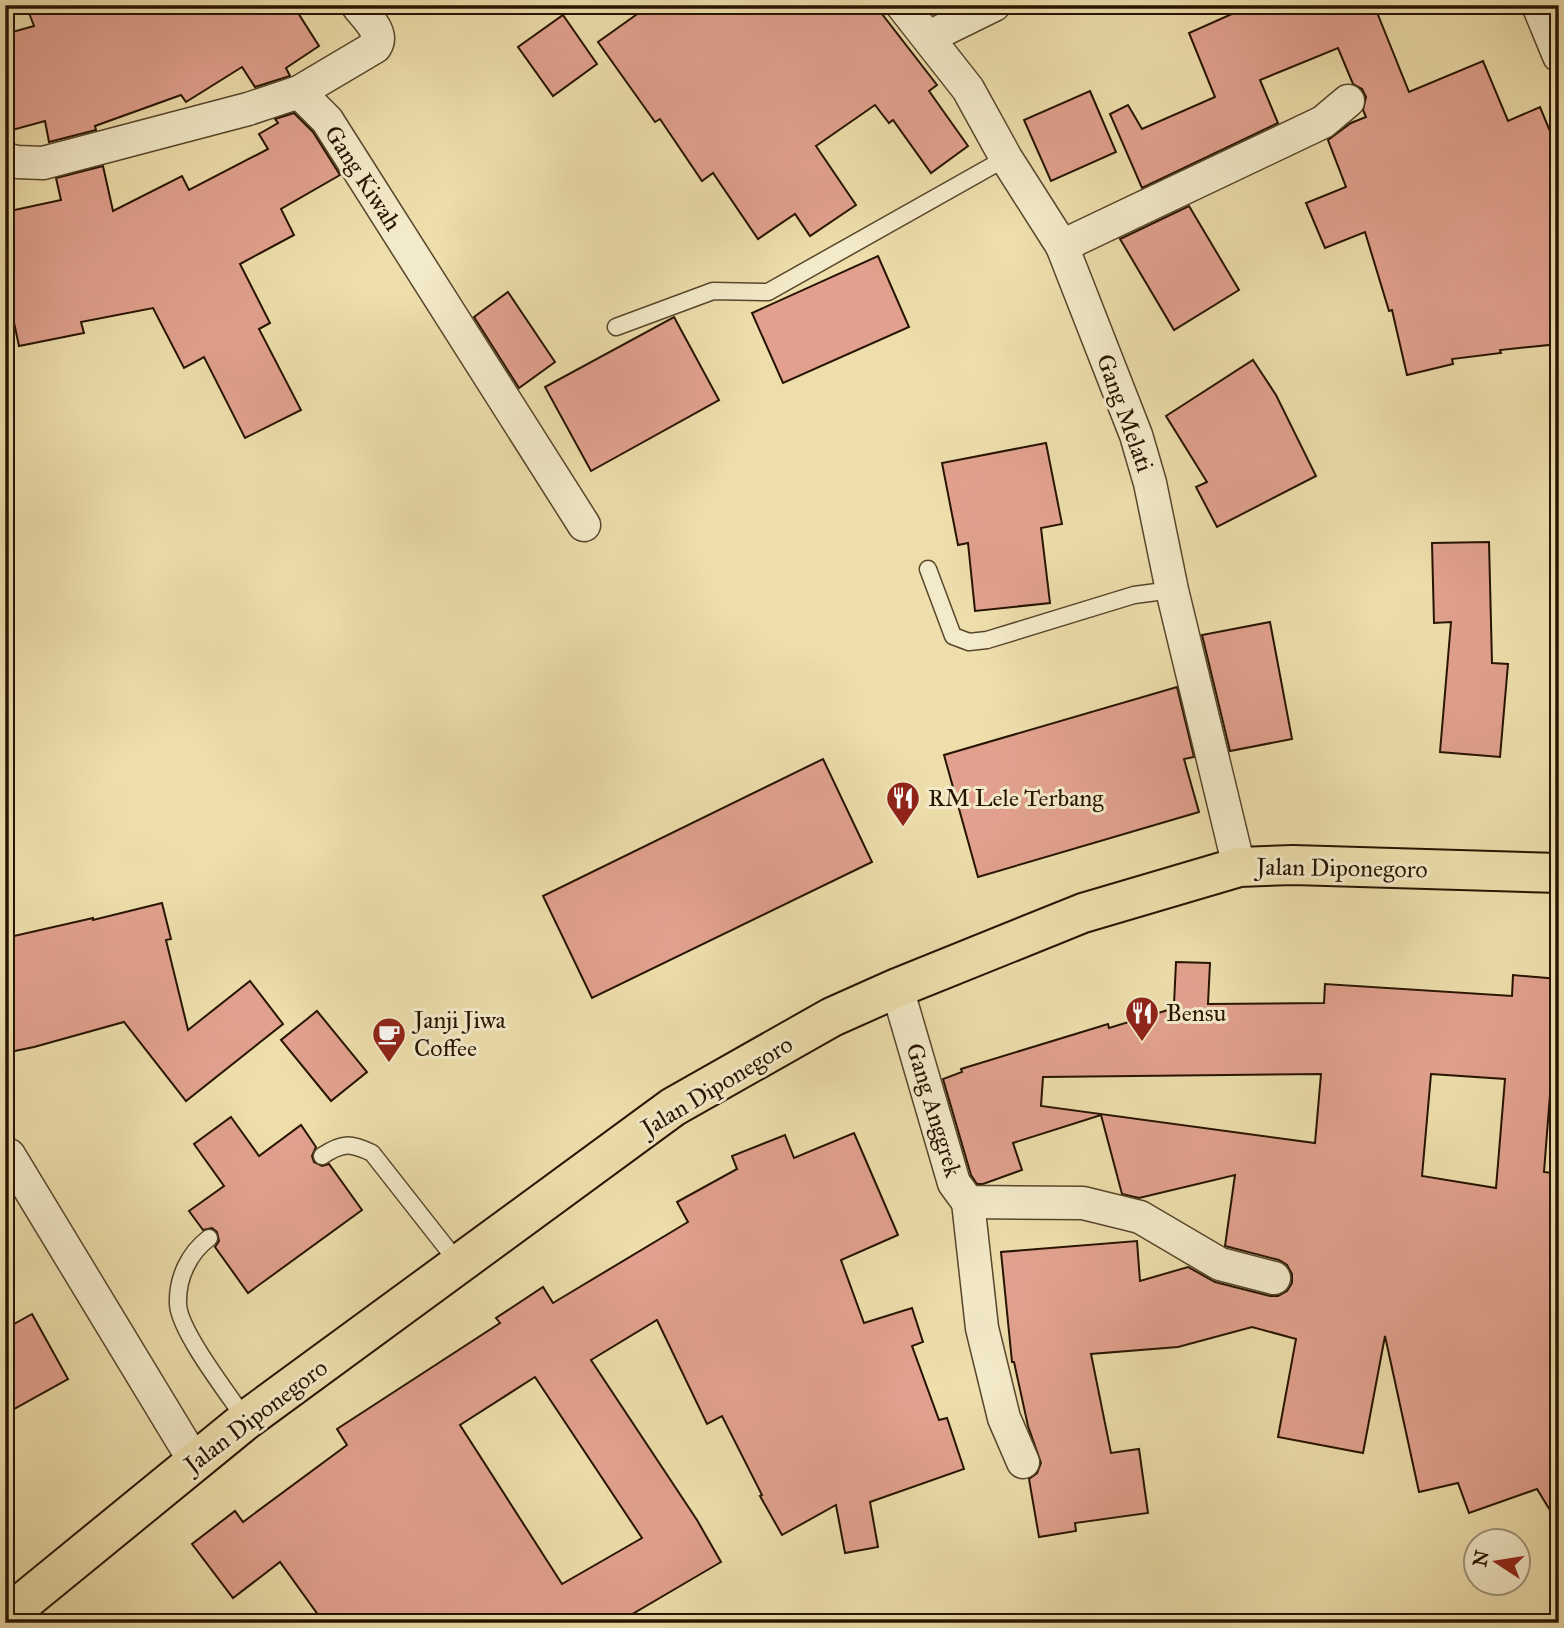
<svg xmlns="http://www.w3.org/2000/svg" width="1564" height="1628" font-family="'IM FELL Great Primer',serif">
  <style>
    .building { fill: #e1a18e; stroke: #271400; stroke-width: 2; fill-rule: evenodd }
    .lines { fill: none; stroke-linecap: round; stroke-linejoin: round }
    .lane-casing { stroke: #58462b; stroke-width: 19 }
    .street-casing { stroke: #58462b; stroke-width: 35 }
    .primary-casing { stroke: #271400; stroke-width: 42 }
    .lane { stroke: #f3eac9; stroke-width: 16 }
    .street { stroke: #f3eac9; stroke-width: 32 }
    .primary { stroke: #eddeac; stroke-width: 38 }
    .labels { text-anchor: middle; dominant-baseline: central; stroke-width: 6; stroke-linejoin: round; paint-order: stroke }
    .street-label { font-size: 24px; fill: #271400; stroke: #f3eac9 }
    .poi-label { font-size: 24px; fill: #271400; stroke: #f3eac9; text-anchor: start }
  </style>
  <rect width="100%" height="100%" fill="#eddeac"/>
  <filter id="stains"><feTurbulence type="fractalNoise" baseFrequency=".00286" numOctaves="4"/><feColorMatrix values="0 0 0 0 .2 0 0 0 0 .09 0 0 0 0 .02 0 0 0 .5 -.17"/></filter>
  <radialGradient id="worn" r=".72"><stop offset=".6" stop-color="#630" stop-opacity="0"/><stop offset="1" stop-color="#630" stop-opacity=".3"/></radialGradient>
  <g class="building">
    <path d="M 26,5 L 293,5 L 319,46 L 286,68 L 290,76 L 255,87 L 242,67 L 186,102 L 181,95 L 95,126 L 96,130 L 49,142 L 45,121 L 5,132 L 5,34 L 34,26 Z"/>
    <path d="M 650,5 L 875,5 L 937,85 L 929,91 L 968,146 L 931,173 L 893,120 L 889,123 L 875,105 L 816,146 L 856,205 L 810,236 L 795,214 L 758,239 L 713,173 L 702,181 L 660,119 L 655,122 L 598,42 Z"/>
    <path d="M 1252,5 L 1374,5 L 1409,92 L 1483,61 L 1508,121 L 1540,107 L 1559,153 L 1559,344 L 1500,350 L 1501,353 L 1452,359 L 1453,364 L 1407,375 L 1392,310 L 1389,311 L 1365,232 L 1325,248 L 1306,203 L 1346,187 L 1328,140 L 1351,123 L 1366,117 L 1363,110 L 1366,97 L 1362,89 L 1353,84 L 1338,48 L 1260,80 L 1278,123 L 1142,188 L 1110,114 L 1128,105 L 1142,129 L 1215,97 L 1189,33 Z"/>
    <path d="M 563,15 L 597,64 L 553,96 L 518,47 Z"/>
    <path d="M 1090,91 L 1116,152 L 1051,181 L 1024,120 Z"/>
    <path d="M 294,113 L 313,132 L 340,175 L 281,209 L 294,235 L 240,264 L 270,323 L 259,329 L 301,410 L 245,438 L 204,357 L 184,368 L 153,308 L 81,322 L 84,333 L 19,346 L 5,280 L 5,212 L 61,200 L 56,178 L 103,166 L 113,211 L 182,176 L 189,190 L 268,149 L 259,134 L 278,123 L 275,119 Z"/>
    <path d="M 1189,206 L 1239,290 L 1174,330 L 1120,239 Z"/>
    <path d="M 878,256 L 909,327 L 783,383 L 752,313 Z"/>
    <path d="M 508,292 L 555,362 L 519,388 L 474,317 Z"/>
    <path d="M 674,317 L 719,400 L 591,471 L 545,387 Z"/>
    <path d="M 1253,360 L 1276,395 L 1316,476 L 1217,527 L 1196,487 L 1207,482 L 1166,416 Z"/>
    <path d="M 1046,443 L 1062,524 L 1041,528 L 1050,603 L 975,611 L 968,543 L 958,545 L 942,463 Z"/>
    <path d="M 1489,542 L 1492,663 L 1508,664 L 1500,757 L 1440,752 L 1451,622 L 1434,623 L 1432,543 Z"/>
    <path d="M 1270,622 L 1292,739 L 1230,751 L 1202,635 Z"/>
    <path d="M 1177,687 L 1194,757 L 1184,759 L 1199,812 L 978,877 L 944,755 Z"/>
    <path d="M 823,759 L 872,862 L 592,998 L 543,896 Z"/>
    <path d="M 162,903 L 171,939 L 166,940 L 188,1030 L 250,981 L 283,1024 L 186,1101 L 124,1022 L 34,1047 L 5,1053 L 5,938 L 93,918 L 93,920 Z"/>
    <path d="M 1176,962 L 1210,963 L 1208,1004 L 1324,1003 L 1325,984 L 1512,996 L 1513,975 L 1559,979 L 1544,1172 L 1559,1174 L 1559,1525 L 1537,1489 L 1469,1513 L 1458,1483 L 1419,1492 L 1385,1336 L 1363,1453 L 1278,1437 L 1296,1339 L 1252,1327 L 1178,1347 L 1091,1354 L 1111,1453 L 1139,1449 L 1148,1513 L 1075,1523 L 1076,1531 L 1039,1537 L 1029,1479 L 1037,1473 L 1041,1463 L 1028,1426 L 1014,1362 L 1012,1362 L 1001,1252 L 1137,1241 L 1140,1281 L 1188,1267 L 1215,1282 L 1270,1296 L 1278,1296 L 1287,1291 L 1292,1283 L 1292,1274 L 1287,1265 L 1279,1260 L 1225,1246 L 1235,1175 L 1139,1198 L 1122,1194 L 1101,1115 L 1013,1143 L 1022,1170 L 983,1184 L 977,1184 L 971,1175 L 943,1079 L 962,1072 L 961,1069 L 1108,1024 L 1109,1028 L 1168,1010 L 1168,1004 L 1174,1004 ZM 1321,1074 L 1315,1143 L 1041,1106 L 1043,1077 ZM 1431,1074 L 1505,1079 L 1496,1188 L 1422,1176 Z"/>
    <path d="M 317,1011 L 367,1072 L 331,1101 L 281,1040 Z"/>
    <path d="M 231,1117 L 259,1156 L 301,1125 L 316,1147 L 312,1156 L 314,1162 L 322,1166 L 329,1164 L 362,1210 L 248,1293 L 215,1247 L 219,1241 L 217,1232 L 212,1228 L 203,1230 L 189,1211 L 224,1186 L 194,1144 Z"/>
    <path d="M 854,1133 L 898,1235 L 841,1260 L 864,1323 L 912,1308 L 923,1342 L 912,1346 L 939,1420 L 947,1418 L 964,1469 L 870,1502 L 878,1547 L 845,1553 L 836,1505 L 782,1535 L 760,1496 L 762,1495 L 722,1416 L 707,1424 L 657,1320 L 591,1360 L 697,1520 L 721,1562 L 617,1623 L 324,1623 L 280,1562 L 233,1598 L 192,1544 L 235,1511 L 243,1522 L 347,1445 L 337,1429 L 500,1323 L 496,1318 L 543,1287 L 553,1303 L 688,1222 L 677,1202 L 737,1169 L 732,1156 L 785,1135 L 794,1158 ZM 535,1377 L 642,1538 L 562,1584 L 460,1425 Z"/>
    <path d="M 32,1314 L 68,1379 L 5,1414 L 5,1329 Z"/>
  </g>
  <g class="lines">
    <g class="lane-casing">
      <g id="lane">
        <path d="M 616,327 L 713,291 L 768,292 L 1006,158"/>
        <path d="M 928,569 L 953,636 L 969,642 L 987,640 L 1134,595 L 1172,590"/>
        <path d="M 322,1156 C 343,1142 351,1143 372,1153 L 460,1265"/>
        <path d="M 209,1238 C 189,1253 177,1278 178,1304 C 179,1331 229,1395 246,1420"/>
      </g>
    </g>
    <g class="street-casing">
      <g id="street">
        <path d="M 902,5 L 968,89 L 1006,158 L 1062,246 L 1136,435 L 1150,483 L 1172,590 L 1239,867"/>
        <path d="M 1538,5 L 1559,56"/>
        <path d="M 929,37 L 994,5"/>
        <path d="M 299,92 L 327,120 L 584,525"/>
        <path d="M 5,159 L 17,162 L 43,163 L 248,109 L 299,92 L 375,47 C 385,33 366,17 357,5"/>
        <path d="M 1062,246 L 1323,122 L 1348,101"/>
        <path d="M 897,988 L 954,1183 L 968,1202 L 1083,1203 L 1140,1217 L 1220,1264 L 1274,1278"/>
        <path d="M 5,1157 L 9,1155 L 195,1462"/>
        <path d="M 968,1202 L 982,1328 L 1004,1418 L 1023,1462"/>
      </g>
    </g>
    <g class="primary-casing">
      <path id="primary" d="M 5,1617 L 246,1420 L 673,1107 L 832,1017 L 897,988 L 1083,913 L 1239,867 L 1293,865 L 1559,873"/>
    </g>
    <use href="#lane" class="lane"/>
    <use href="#street" class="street"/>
    <use href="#primary" class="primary"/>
  </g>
  <defs>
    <g id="restaurant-pin" transform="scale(1.75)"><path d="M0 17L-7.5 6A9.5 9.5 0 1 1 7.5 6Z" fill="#8f2418" stroke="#f3eac9"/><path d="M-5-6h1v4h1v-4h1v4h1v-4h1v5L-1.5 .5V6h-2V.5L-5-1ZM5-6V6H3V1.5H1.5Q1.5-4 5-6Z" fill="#fff"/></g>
    <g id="cafe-pin" transform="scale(1.75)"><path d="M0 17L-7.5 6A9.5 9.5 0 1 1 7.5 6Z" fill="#8f2418" stroke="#f3eac9"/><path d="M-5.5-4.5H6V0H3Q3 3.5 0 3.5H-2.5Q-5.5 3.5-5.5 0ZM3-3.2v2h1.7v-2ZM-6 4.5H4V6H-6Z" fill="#fff"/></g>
  </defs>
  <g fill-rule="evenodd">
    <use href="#restaurant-pin" x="903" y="798"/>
    <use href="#restaurant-pin" x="1142" y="1013"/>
    <use href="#cafe-pin" x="389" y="1034"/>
  </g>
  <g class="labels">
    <g class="street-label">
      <text transform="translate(363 178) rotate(57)">Gang Kiwah</text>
      <text transform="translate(1125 413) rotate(70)">Gang Melati</text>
      <text transform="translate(1342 868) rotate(1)">Jalan Diponegoro</text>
      <text transform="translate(717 1086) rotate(-31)">Jalan Diponegoro</text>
      <text transform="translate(934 1110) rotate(73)">Gang Anggrek</text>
      <text transform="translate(256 1416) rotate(-37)">Jalan Diponegoro</text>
    </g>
    <g class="poi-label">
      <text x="928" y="798">RM Lele Terbang</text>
      <text x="1166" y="1013">Bensu</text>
      <text x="414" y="1020">Janji Jiwa<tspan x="414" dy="28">Coffee</tspan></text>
    </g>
  </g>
  <rect width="1564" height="1628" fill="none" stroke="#eddeac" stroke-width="28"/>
  <rect x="7" y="7" width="1550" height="1614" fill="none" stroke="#271400" stroke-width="3.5"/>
  <rect x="14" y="14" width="1536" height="1600" fill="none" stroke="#271400" stroke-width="2"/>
  <g transform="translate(1497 1562) rotate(282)"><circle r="33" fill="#f3eac9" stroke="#a19479" stroke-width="2"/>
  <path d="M0-5L12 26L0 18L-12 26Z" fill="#8f2418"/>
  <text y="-10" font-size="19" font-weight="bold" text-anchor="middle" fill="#271400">N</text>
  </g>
  <rect width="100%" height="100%" filter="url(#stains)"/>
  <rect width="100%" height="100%" fill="url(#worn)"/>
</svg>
